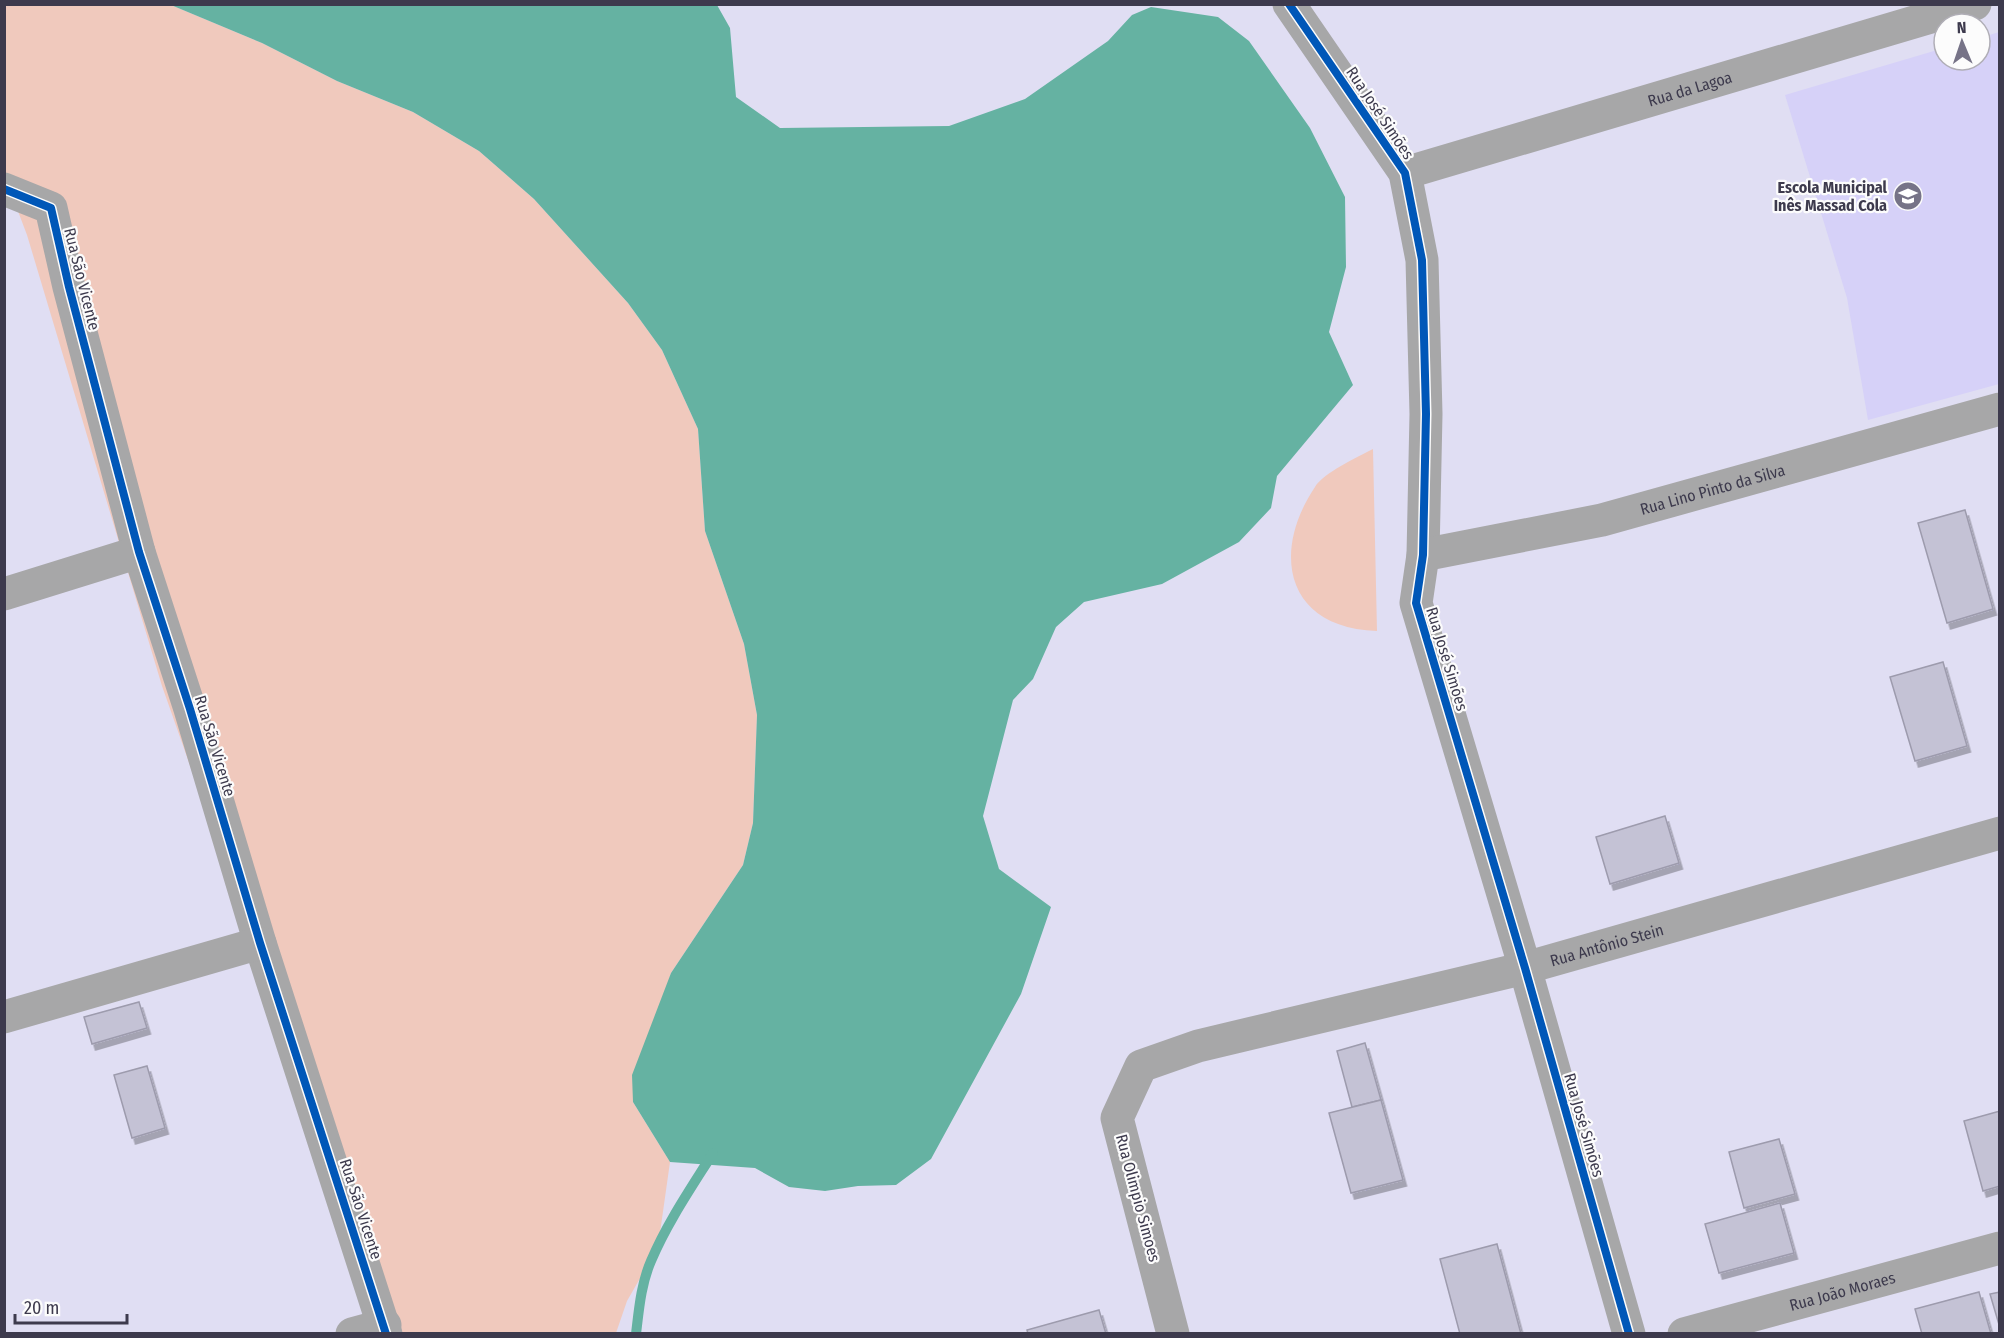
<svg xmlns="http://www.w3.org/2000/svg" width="2004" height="1338" font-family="'Fira Sans Condensed',sans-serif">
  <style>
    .built { fill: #d6d1f8 }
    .green { fill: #f0c9bd }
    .water { fill: #65b2a2 }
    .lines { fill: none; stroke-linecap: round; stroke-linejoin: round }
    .stream { stroke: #65b2a2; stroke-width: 10 }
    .building { fill: #c4c2d5; stroke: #9d9bad; stroke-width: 1.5; filter: url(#shadow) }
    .minor { stroke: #a7a7a8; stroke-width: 33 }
    .cycleway-casing { stroke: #fcfcfc; stroke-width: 11 }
    .cycleway { stroke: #0057b8; stroke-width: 8 }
    .labels { text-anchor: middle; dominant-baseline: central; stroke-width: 4.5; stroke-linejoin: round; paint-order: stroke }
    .street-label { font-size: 16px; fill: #3d3a4d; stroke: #fcfcfc }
    .poi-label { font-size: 16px; font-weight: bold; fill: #3d3a4d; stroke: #fcfcfc; text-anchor: end }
  </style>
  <defs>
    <filter id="shadow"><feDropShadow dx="3.5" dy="6" stdDeviation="0" flood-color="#0004"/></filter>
  </defs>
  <rect width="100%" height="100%" fill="#e0def3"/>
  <path class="built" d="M 1999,32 L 1999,384 L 1868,420 L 1847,298 L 1785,95 L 1944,48 L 1944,60 L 1980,60 L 1980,38 Z"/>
  <g class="green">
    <path d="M 5,5 L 171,5 L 262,43 L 337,81 L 413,112 L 479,151 L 534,199 L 628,303 L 662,350 L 698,429 L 705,531 L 744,644 L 757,715 L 753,823 L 743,865 L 671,973 L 633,1102 L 670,1162 L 658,1247 L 627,1301 L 616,1333 L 390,1333 L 162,686 L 27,235 L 5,177 Z"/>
    <path d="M 1373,449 L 1377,631 C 1287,628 1270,554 1315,487 C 1323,473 1358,457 1373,449 Z"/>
  </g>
  <path class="water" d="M 171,5 L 717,5 L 730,28 L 736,97 L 780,128 L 949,126 L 1025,99 L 1108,41 L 1132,15 L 1151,7 L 1218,17 L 1249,41 L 1310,128 L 1345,197 L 1346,267 L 1329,332 L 1353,385 L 1277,476 L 1271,508 L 1239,542 L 1162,584 L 1084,602 L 1056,627 L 1033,679 L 1013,700 L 983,816 L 999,869 L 1051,907 L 1021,994 L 931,1159 L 896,1185 L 858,1186 L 825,1191 L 789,1187 L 755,1168 L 670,1162 L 633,1102 L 632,1075 L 671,973 L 743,865 L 753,823 L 757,715 L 744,644 L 705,531 L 698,429 L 662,350 L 628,303 L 534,199 L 479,151 L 413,112 L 337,81 L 262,43 Z"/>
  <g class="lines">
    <path class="stream" d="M 636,1334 C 639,1309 641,1284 651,1261 C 667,1223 691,1188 713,1153"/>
  </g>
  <g class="building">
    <path d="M 1965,510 L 1993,609 L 1947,623 L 1918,523 Z"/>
    <path d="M 1943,662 L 1967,746 L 1915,761 L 1890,677 Z"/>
    <path d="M 1665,816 L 1679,863 L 1610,884 L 1596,837 Z"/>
    <path d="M 139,1002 L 147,1028 L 92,1044 L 84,1017 Z"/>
    <path d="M 1365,1043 L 1381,1100 L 1352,1107 L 1337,1051 Z"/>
    <path d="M 147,1066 L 165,1128 L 132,1138 L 114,1075 Z"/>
    <path d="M 1381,1100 L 1403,1180 L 1351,1193 L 1329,1113 Z"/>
    <path d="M 2000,1111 L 2000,1186 L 1983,1191 L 1964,1121 Z"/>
    <path d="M 1779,1139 L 1795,1194 L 1744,1208 L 1729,1152 Z"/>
    <path d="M 1780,1203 L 1794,1253 L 1719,1273 L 1705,1224 Z"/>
    <path d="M 1497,1244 L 1521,1334 L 1460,1334 L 1440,1259 Z"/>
    <path d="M 1979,1292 L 1991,1334 L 1922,1334 L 1915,1309 Z"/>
    <path d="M 2000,1292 L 2000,1328 L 1990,1294 Z"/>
    <path d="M 1099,1310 L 1106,1334 L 1028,1334 L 1027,1330 Z"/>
  </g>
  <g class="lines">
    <g class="minor">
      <path d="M 1289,4 L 1405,173 L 1422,260 L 1426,414 L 1423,555 L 1416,603 L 1525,968 L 1629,1334"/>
      <path id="s1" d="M 1405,173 L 1975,4"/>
      <path d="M 4,189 L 51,208 L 69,287 L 139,552 L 190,709 L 260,943 L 386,1334"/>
      <path id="s2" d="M 1423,555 L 1602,520 L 2000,409"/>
      <path d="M 4,594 L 139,552"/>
      <path d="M 4,1017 L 260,943"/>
      <path d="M 352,1334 L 385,1325"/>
      <path id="s3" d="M 1173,1334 L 1117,1118 L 1141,1066 L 1198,1046 L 1525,968 L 2000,833"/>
      <path id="s4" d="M 1684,1334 L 2000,1248"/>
    </g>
    <g class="cycleway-casing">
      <g id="cycleway">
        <path d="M 1289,4 L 1405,173 L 1422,260 L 1426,414 L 1423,555 L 1416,603 L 1525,968 L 1629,1334"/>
        <path d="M 4,189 L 51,208 L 69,287 L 139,552 L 190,709 L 260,943 L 386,1334"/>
      </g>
    </g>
    <use href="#cycleway" class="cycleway"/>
  </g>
  <defs>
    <g id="school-disc" transform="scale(1.5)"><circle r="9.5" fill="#767387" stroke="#fcfcfc"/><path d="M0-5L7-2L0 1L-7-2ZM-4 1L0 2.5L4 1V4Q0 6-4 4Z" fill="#fff"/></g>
  </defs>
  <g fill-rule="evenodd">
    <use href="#school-disc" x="1908" y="196"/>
  </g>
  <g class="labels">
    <g class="street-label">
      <text stroke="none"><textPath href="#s1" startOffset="297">Rua da Lagoa</textPath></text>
      <text transform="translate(1380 113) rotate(56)">Rua José Simões</text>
      <text transform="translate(82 279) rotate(76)">Rua São Vicente</text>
      <text stroke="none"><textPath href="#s2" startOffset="297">Rua Lino Pinto da Silva</textPath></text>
      <text transform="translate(1447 659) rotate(73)">Rua José Simões</text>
      <text transform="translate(215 746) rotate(73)">Rua São Vicente</text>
      <text stroke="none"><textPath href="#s3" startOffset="762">Rua Antônio Stein</textPath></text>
      <text transform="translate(1584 1125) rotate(74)">Rua José Simões</text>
      <text transform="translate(1138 1198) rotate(75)">Rua Olimpio Simoes</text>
      <text transform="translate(361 1209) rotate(72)">Rua São Vicente</text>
      <text stroke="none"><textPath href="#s4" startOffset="164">Rua João Moraes</textPath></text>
    </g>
    <g class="poi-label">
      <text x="1887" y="187">Escola Municipal<tspan x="1887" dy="18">Inês Massad Cola</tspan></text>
    </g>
  </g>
  <rect width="2004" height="1338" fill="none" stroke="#3d3a4d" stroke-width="12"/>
  <g transform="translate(1962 42) rotate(358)"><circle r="28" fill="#fcfcfc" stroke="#b0aeb6" stroke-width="1.5"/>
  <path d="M0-4.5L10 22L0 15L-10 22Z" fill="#767387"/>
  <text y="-9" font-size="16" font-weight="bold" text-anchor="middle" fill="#3d3a4d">N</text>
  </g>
  <path d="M15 1314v9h112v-9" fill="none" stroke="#3d3a4d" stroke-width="3"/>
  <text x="24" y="1314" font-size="18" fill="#3d3a4d" stroke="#fcfcfc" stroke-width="4.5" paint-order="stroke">20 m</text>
</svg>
